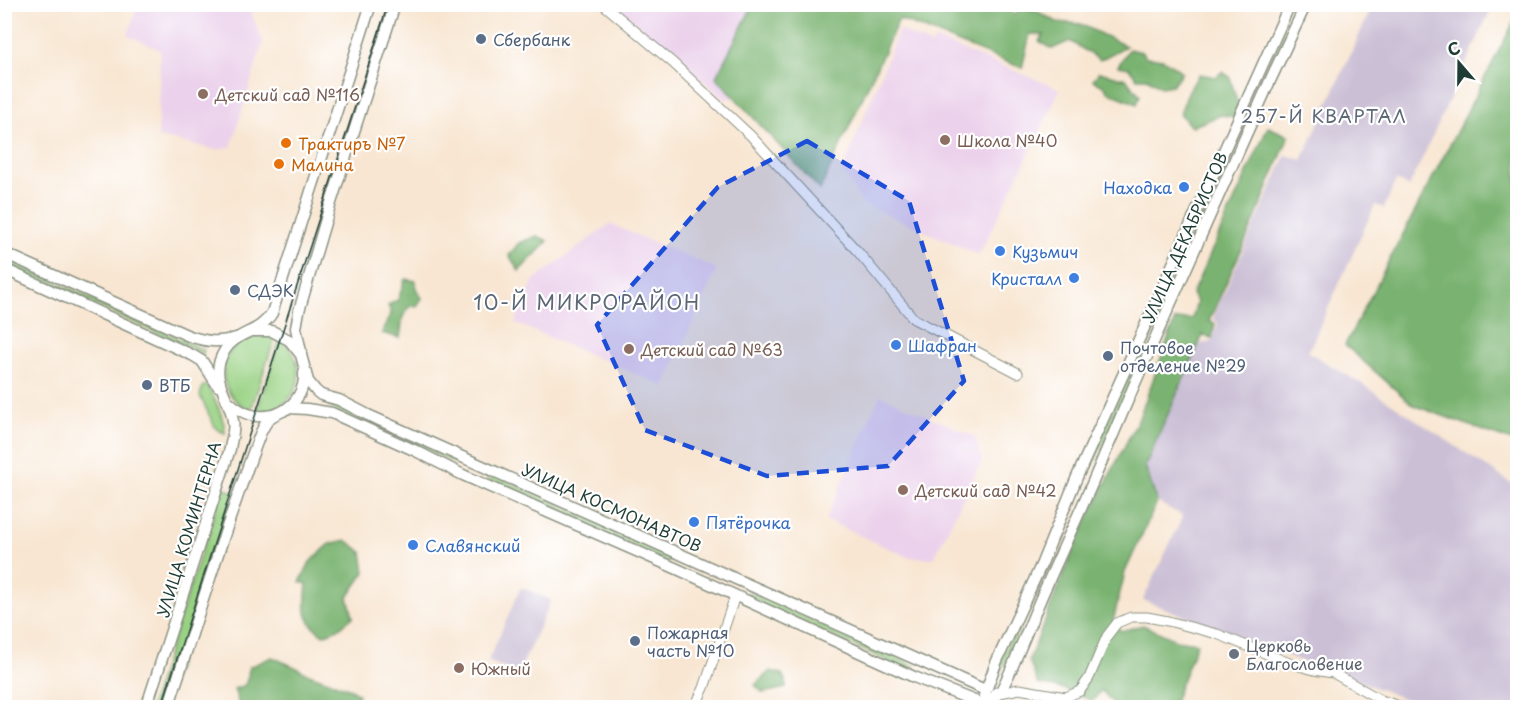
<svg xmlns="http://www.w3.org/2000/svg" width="1522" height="712" font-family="'Playpen Sans',sans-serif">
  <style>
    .built { fill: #ebd1eb }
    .industrial { fill: #cbbfd5 }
    .green { fill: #99d183; stroke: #5c875c; stroke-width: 1.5 }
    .forest { fill: #7ab371; stroke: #4c7852; stroke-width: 1.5 }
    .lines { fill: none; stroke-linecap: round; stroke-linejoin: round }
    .minor-casing { stroke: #8c9283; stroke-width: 11 }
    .tertiary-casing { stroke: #8c9283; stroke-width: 13 }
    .minor { stroke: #fff; stroke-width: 9 }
    .tertiary { stroke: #fff; stroke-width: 10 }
    .tram { stroke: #1f3d34; stroke-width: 1.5 }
    .marked { fill: #1d4ed8; fill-opacity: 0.2; stroke: #1d4ed8; stroke-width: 4.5; stroke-dasharray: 12 8; stroke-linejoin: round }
    .service-dot { fill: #5c6f8a; stroke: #fff; stroke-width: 2 }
    .education-dot { fill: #8d6e63; stroke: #fff; stroke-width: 2 }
    .food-dot { fill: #e8710a; stroke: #fff; stroke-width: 2 }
    .shop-dot { fill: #3f7fe0; stroke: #fff; stroke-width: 2 }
    .worship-dot { fill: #6b7280; stroke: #fff; stroke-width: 2 }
    .labels { text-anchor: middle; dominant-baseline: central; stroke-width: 4.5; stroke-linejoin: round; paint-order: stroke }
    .service-label { font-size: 16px; fill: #4e5e75; stroke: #fff; text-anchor: start }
    .education-label { font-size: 16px; fill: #785e54; stroke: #fff; text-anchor: start }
    .food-label { font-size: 16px; fill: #c56008; stroke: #fff; text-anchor: start }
    .shop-label { font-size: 16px; fill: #366cbe; stroke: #fff; text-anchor: start }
    .street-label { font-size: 16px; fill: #1f3d34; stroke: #fff }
    .worship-label { font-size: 16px; fill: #5b616d; stroke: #fff; text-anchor: start }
    .neighbourhood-label { font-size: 18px; letter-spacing: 1.5px; fill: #5c6776; stroke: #fff }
    .quarter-label { font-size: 20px; letter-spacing: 1.5px; fill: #5c6776; stroke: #fff }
  </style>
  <rect width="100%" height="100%" fill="#fff"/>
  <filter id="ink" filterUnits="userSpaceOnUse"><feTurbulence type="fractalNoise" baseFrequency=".0167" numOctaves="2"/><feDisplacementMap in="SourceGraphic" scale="12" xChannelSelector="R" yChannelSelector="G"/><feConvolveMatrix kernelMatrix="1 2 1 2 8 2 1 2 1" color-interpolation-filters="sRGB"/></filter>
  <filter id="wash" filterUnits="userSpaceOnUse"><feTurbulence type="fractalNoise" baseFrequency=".008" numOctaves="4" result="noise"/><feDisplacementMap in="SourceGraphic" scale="24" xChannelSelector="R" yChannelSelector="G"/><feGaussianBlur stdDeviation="1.35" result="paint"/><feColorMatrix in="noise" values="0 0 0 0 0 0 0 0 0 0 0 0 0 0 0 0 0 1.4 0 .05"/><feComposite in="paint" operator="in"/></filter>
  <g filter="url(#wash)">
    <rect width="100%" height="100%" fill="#f8e6d2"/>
    <g class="built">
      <path d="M 138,5 L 248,5 L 263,42 L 231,147 L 217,150 L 158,137 L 160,50 L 128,35 Z"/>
      <path d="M 615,5 L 803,5 L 761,86 L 725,100 Z"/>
      <path d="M 899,30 L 932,45 L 935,39 L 1060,89 L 1051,109 L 979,255 L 863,204 L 842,171 Z"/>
      <path d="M 610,224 L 717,269 L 664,386 L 515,323 L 534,280 Z"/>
      <path d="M 880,395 L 975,437 L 982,460 L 934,558 L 908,557 L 826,520 Z"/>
    </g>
    <g class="industrial">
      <path d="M 1373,5 L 1493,5 L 1409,187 L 1396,180 L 1384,208 L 1375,205 L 1308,352 L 1362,384 L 1517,487 L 1517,707 L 1426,707 L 1354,679 L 1342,672 L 1319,668 L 1143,600 L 1183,516 L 1157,502 L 1145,466 L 1200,344 L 1210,342 L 1213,338 L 1218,324 L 1213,318 L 1286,155 L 1302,160 Z"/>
      <path d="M 521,587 L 551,600 L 518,674 L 488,661 Z"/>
    </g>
    <g class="green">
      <path d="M 1295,5 L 1299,5 L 1251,113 L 1247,111 Z"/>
      <path d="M 1240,126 L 1244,129 L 1090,473 L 1086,471 Z"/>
      <path d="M 5,259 L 204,350 L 203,354 L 5,264 Z"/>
      <path d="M 255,335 L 264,335 L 275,338 L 251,410 C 213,395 214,346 255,335 Z"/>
      <path d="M 280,339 C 313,363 300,413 257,411 Z"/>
      <path d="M 207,385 C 215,401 224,415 225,433 L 218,430 L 215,427 L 202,400 L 200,396 L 203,386 Z"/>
      <path d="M 331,403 L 455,458 L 455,463 L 329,407 Z"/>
      <path d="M 481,469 L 671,557 L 668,562 L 478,474 Z"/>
      <path d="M 1079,486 L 1083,487 L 1000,673 L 996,671 Z"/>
      <path d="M 223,487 L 234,493 L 164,707 L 150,708 Z"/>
      <path d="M 748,592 L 915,666 L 912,672 L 747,597 Z"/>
    </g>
    <g class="forest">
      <path d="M 1005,4 L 1014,15 L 1025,5 L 1057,22 L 1080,24 L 1126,46 L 1100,60 L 1070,41 L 1052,49 L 1039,41 L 1044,35 L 1030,34 L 1022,68 L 899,19 L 820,190 L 716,77 L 753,5 Z"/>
      <path d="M 1517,16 L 1517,443 L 1413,405 L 1345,345 Z"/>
      <path d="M 1129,49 L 1142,52 L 1146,57 L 1163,59 L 1182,72 L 1172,85 L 1161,87 L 1147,78 L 1137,78 L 1129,68 L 1118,66 Z"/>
      <path d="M 1099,72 L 1126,79 L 1140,95 L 1137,104 L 1108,92 L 1105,87 L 1093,80 Z"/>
      <path d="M 1222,72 L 1230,77 L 1238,105 L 1235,117 L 1221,115 L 1191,127 L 1180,113 L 1188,92 L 1199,74 L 1216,77 Z"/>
      <path d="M 1268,127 L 1289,136 L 1252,226 L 1209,321 L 1215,324 L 1212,338 L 1203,335 L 1145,466 L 1157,502 L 1125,572 L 1113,621 L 1121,631 L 1143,625 L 1176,640 L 1197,643 L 1172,707 L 1115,707 L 1113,703 L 1101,690 L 1093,701 L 1064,689 L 1038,684 L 1029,660 L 1077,541 L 1101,492 L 1139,418 L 1175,320 L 1192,319 L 1197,302 L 1192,294 Z"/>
      <path d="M 537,236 L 548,241 L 519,271 L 509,255 L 519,243 Z"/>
      <path d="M 405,279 L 416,281 L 416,289 L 422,298 L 417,306 L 410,306 L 403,316 L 400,338 L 382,333 L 391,313 L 388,305 L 398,300 Z"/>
      <path d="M 346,540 L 362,552 L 365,572 L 348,597 L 353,617 L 338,629 L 323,635 C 301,619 305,608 307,584 L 300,582 L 310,562 L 330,544 Z"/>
      <path d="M 272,657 L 295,667 L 306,673 L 351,689 L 358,694 L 359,703 L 357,707 L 235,707 L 239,704 L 234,689 L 245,685 L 248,677 L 249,667 Z"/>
      <path d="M 770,671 L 782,674 L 786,682 L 786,688 L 763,693 L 755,685 Z"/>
    </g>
  </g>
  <g filter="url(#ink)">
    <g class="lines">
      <g class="minor-casing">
        <g id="minor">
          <path d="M 603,4 L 673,63 L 751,136 L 859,253 L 914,319 L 1018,373"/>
          <path d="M 996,692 L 1000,693 L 1019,689 L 1066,697 L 1080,691 L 1089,678 L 1107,636 L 1117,623 L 1131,617 L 1147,617 L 1168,621 L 1217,634 L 1292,664 L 1314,670 L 1333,673 L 1381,700 L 1405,708"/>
          <path d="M 694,708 L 704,688 L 735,596"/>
        </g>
      </g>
      <g class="tertiary-casing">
        <g id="tertiary">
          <path d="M 4,253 L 189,336 C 208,342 217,343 236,338"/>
          <path d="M 4,269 L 192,355 L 202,361 L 218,386"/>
          <path d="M 253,331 L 272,331 L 289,340 L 301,355 L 308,381 L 316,391 L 321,395 L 339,400 L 368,415 L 985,690"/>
          <path d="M 301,352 L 296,328 L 299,311 L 329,209 L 395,4"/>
          <path d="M 228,401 C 242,414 255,419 273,415"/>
          <path d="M 288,408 L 307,409 L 332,413 L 416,451 L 463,475 L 675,568 L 914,677 L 982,704"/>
          <path d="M 984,696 L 996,663 L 1042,563 L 1077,477 L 1290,4"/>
          <path d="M 982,704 L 1000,693 L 1011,670 L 1041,598 L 1092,484 L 1136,381 L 1269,83 L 1306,4"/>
          <path d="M 146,708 L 230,449 C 231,440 235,430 233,421 C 230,395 207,378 225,350 C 237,331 259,334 272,313 L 371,4"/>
          <path d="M 168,708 C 198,617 225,526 259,437 C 262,429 265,423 271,417 C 275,414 279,413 283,411 C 297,403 305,388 304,373"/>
        </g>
      </g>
      <use href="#minor" class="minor"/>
      <use href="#tertiary" class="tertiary"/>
      <path class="tram" d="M 161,708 L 388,4"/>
    </g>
  </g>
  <path class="marked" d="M 807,141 L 909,201 L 964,381 L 888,466 L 767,476 L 645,430 L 597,325 L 718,187 Z"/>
  <g class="service-dot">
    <circle cx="481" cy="39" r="6"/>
    <circle cx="235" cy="290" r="6"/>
    <circle cx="1108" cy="356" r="6"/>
    <circle cx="147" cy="385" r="6"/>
    <circle cx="635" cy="641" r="6"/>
  </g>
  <g class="education-dot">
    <circle cx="203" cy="94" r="6"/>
    <circle cx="945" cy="140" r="6"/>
    <circle cx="629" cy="349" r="6"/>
    <circle cx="903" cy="490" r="6"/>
    <circle cx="459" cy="668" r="6"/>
  </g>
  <g class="food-dot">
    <circle cx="286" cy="143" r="6"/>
    <circle cx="279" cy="164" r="6"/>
  </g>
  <g class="shop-dot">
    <circle cx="1184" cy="187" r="6"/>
    <circle cx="1000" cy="251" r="6"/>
    <circle cx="1074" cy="278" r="6"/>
    <circle cx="896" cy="345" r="6"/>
    <circle cx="694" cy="522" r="6"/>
    <circle cx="413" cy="545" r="6"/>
  </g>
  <circle class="worship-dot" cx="1234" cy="654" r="6"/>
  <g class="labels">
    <g class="service-label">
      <text x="493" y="39">Сбербанк</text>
      <text x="247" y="290">СДЭК</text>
      <text x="1120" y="347">Почтовое<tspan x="1120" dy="18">отделение №29</tspan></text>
      <text x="159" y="385">ВТБ</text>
      <text x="647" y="632">Пожарная<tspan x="647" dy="18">часть №10</tspan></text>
    </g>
    <g class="education-label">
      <text x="215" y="94">Детский сад №116</text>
      <text x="957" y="140">Школа №40</text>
      <text x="641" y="349">Детский сад №63</text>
      <text x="915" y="490">Детский сад №42</text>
      <text x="471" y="668">Южный</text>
    </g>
    <g class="food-label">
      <text x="298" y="143">Трактиръ №7</text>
      <text x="291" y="164">Малина</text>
    </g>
    <g class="shop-label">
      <text x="1172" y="187" text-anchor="end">Находка</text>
      <text x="1012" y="251">Кузьмич</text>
      <text x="1062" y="278" text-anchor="end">Кристалл</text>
      <text x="908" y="345">Шафран</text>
      <text x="706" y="522">Пятёрочка</text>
      <text x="425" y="545">Славянский</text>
    </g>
    <g class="street-label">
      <text transform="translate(1184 237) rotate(-66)">УЛИЦА ДЕКАБРИСТОВ</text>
      <text transform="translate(612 507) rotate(24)">УЛИЦА КОСМОНАВТОВ</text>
      <text transform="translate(188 529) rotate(-73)">УЛИЦА КОМИНТЕРНА</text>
    </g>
    <g class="worship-label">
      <text x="1246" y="645">Церковь<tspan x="1246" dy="18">Благословение</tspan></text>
    </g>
    <g class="neighbourhood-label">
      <text x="1324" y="115">257-Й КВАРТАЛ</text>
    </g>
    <g class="quarter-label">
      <text x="587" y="302">10-Й МИКРОРАЙОН</text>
    </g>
  </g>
  <rect width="1522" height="712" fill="none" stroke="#fff" stroke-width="24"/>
  <g transform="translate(1459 63) rotate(340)" stroke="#ffffff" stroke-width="4.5" paint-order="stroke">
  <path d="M0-4.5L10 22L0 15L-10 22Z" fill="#1f3d34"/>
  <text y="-9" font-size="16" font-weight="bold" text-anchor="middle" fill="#1f3d34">С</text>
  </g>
</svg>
